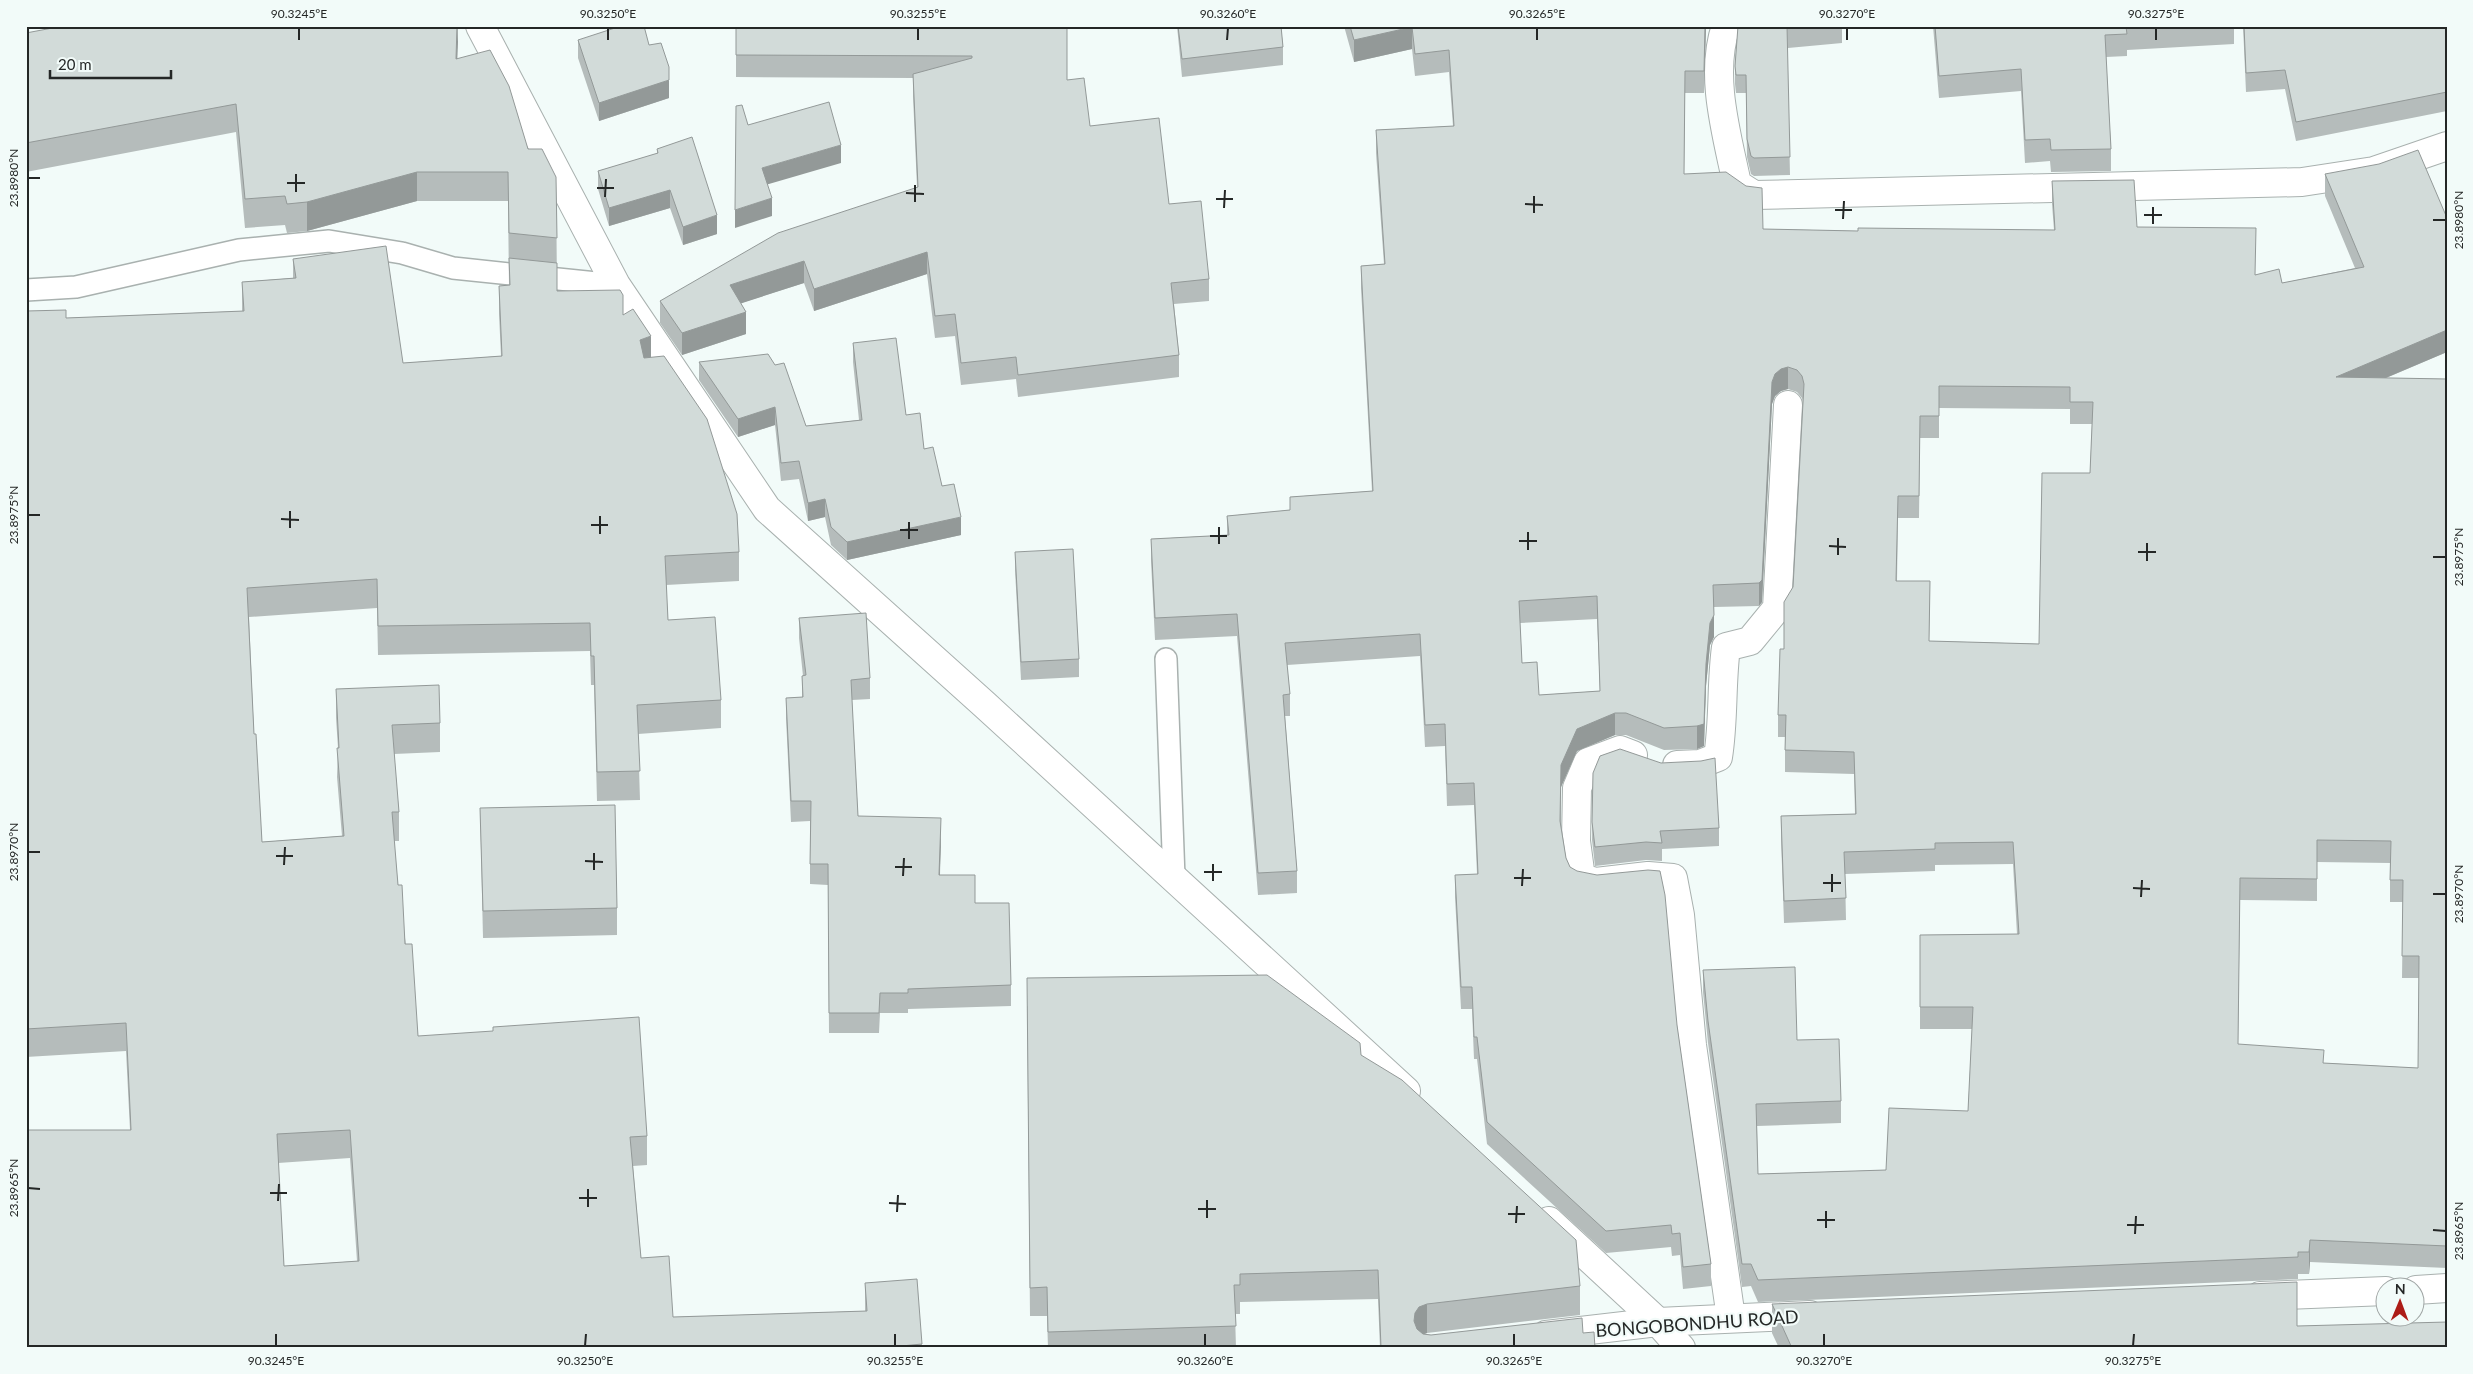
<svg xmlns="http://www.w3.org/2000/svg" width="2473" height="1374" font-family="Lato,sans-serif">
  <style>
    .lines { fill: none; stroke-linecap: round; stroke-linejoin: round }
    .service-casing { stroke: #a9b1af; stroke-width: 24 }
    .minor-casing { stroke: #a9b1af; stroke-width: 30 }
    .tertiary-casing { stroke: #a9b1af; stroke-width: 30 }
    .service { stroke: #fff; stroke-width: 21 }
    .minor { stroke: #fff; stroke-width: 28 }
    .tertiary { stroke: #fff; stroke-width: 28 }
    .wall { fill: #b5bcbb; fill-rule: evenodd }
    .shaded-wall { fill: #939998 }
    .building { fill: #d2dbd9; stroke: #939998; fill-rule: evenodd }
    .ticks { fill: none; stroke: #242726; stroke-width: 2 }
    .labels { text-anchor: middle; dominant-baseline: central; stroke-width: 4.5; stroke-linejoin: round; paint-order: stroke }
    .street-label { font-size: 18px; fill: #242726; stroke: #f2fbf9 }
    .neatline { fill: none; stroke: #242726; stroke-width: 2 }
    .ticks-label { font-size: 12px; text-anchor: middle; fill: #242726 }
  </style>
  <rect width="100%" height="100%" fill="#f2fbf9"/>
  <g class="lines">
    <g class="service-casing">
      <g id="service">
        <path d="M 26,290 L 76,287 L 239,250 L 329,241 L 402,253 L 453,268 L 616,285"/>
        <path d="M 1166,659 L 1174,878"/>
      </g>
    </g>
    <g class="minor-casing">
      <g id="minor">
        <path d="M 480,26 L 616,285 L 767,509 L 985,705 L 1406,1091"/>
        <path d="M 1726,26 C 1709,75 1727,135 1737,184 L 1754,195 L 2302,182 L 2374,171 L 2447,146"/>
        <path d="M 1633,755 L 1620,750 L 1588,762 L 1577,788 L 1576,841 L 1581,878 L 1596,882 L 1648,876 L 1673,878 L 1680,915 L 1692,1045 L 1731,1318"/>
        <path d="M 1677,765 L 1700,764 L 1718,757 C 1724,720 1721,684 1726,647 L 1750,641 L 1777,608 L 1788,405"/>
        <path d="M 1549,1221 L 1658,1322 L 1681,1348"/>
      </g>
    </g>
    <g class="tertiary-casing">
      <g id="tertiary">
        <path d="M 2416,1290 L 2447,1288"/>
        <path d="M 2260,1296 L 2386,1291"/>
        <path d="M 1546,1335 L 1658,1322 L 1810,1315"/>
      </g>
    </g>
    <use href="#service" class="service"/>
    <use href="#minor" class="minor"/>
    <use href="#tertiary" class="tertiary"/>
  </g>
  <g class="wall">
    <path d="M 458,26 L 457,59 L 528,149 L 556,177 L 557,291 L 623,315 L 651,357 L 739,552 L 739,581 L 666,585 L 668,620 L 721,700 L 721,728 L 638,734 L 640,800 L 597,801 L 594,685 L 591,685 L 590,651 L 378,655 L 377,608 L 249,617 L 254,734 L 262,842 L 342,836 L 337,777 L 338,748 L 336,718 L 336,689 L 440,723 L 440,752 L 394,754 L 399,812 L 399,841 L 394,841 L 398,885 L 418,1036 L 647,1136 L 647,1165 L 633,1166 L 641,1258 L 673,1317 L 865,1311 L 865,1283 L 922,1344 L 922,1348 L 26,1348 L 27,1130 L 130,1130 L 126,1051 L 26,1057 L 26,311 L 66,318 L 242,311 L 242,282 L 293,278 L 293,259 L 403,363 L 501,356 L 499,314 L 499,286 L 509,285 L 508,201 L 417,201 L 307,231 L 287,233 L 285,225 L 245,228 L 236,132 L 26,172 L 26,33 ZM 350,1158 L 357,1261 L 284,1266 L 278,1163 Z"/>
    <path d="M 736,26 L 1067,26 L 1067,80 L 1090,126 L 1169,204 L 1209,279 L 1209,301 L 1174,304 L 1179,355 L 1179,377 L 1018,397 L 1016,379 L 961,385 L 955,336 L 935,338 L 927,274 L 814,311 L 804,283 L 741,303 L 746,334 L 682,355 L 660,323 L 660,301 L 917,187 L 913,96 L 913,78 L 736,77 Z"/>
    <path d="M 1177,26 L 1281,26 L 1283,47 L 1283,65 L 1182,77 Z"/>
    <path d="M 1344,26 L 1706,26 L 1704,93 L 1685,93 L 1684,174 L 1763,229 L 1858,231 L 2054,230 L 2052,204 L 2052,181 L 2137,227 L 2256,275 L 2282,283 L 2355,268 L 2325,196 L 2325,174 L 2447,218 L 2447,352 L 2386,378 L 2447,379 L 2447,1268 L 2310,1262 L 2309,1274 L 2298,1274 L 2298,1279 L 1758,1302 L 1751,1286 L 1742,1287 L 1708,1043 L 1703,992 L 1703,970 L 1797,1040 L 1841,1101 L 1841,1123 L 1757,1126 L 1758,1174 L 1886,1170 L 1968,1111 L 1972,1029 L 1920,1029 L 1920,935 L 2017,934 L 2013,864 L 1935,865 L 1935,871 L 1845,874 L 1846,920 L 1784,923 L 1781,838 L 1781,816 L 1855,814 L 1854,774 L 1785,772 L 1785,737 L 1778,737 L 1778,715 L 1784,649 L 1793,587 L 1803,401 L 1802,398 L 1797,392 L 1788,389 L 1781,391 L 1775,396 L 1772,404 L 1762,602 L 1759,606 L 1714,607 L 1714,637 L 1710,645 L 1706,686 L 1704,746 L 1697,749 L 1664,750 L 1626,735 L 1615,735 L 1577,751 L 1561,787 L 1561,823 L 1566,858 L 1570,867 L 1677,1025 L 1711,1264 L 1711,1286 L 1683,1289 L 1680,1255 L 1672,1256 L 1671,1247 L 1606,1253 L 1487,1144 L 1477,1059 L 1474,1059 L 1472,1009 L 1461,1009 L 1455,897 L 1455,875 L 1477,874 L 1474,805 L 1447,806 L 1445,746 L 1425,747 L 1420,656 L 1287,665 L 1290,694 L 1290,716 L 1285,716 L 1297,871 L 1297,893 L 1258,895 L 1237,636 L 1155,640 L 1151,561 L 1151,539 L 1227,535 L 1227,516 L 1290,510 L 1290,497 L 1372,491 L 1361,288 L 1361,266 L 1384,264 L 1376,153 L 1376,130 L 1453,126 L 1449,72 L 1415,76 L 1412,49 L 1354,62 ZM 1939,408 L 2070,409 L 2070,424 L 2092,424 L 2090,473 L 2039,644 L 1929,641 L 1930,581 L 1897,581 L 1898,518 L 1919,518 L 1920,438 L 1939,438 ZM 1597,619 L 1600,691 L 1539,695 L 1522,663 L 1520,623 ZM 2317,862 L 2390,863 L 2390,902 L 2403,902 L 2402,978 L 2419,978 L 2418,1068 L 2324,1063 L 2238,1044 L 2240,900 L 2317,901 Z"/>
    <path d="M 1738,26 L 1842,26 L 1842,43 L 1788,48 L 1787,40 L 1790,175 L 1754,176 L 1751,174 L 1747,157 L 1746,93 L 1736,93 L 1735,84 L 1735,66 Z"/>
    <path d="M 1933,26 L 2234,26 L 2234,44 L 2127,50 L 2127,56 L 2106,57 L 2111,149 L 2111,171 L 2051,172 L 2050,161 L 2025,163 L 2021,91 L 1939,98 Z"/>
    <path d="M 2243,26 L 2447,26 L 2447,111 L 2296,141 L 2285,89 L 2246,92 Z"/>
    <path d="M 578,40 L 649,45 L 669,98 L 599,121 L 578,58 Z"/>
    <path d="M 657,149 L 717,234 L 683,245 L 670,208 L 609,226 L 598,189 L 598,171 L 657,154 Z"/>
    <path d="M 853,343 L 906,415 L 924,449 L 942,486 L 961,535 L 847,560 L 831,545 L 825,517 L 808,521 L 799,479 L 781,481 L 775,425 L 738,437 L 699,380 L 699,362 L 806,426 L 859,420 L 853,362 Z"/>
    <path d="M 1015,552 L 1079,659 L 1079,677 L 1021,680 L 1015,570 Z"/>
    <path d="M 799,618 L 870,678 L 870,699 L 852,700 L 858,816 L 941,839 L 940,875 L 975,903 L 1011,985 L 1011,1006 L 908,1009 L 908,1013 L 880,1013 L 879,1033 L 829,1033 L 828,885 L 810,884 L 810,821 L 791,822 L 786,718 L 786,698 L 802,697 L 802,676 L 803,676 L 799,638 Z"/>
    <path d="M 1593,773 L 1719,828 L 1719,846 L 1662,849 L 1662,861 L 1646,860 L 1595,866 L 1592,840 Z"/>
    <path d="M 480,808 L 617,908 L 617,935 L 483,938 Z"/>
    <path d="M 1027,1006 L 1361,1055 L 1580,1286 L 1580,1315 L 1427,1333 L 1424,1334 L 1431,1335 L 1583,1333 L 1595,1348 L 1380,1348 L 1378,1299 L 1240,1302 L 1240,1314 L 1235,1314 L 1236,1348 L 1048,1348 L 1047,1316 L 1030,1316 Z"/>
    <path d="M 1772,1304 L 2297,1326 L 2447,1348 L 1779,1348 L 1772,1333 Z"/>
  </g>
  <g class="shaded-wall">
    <path d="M 457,26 L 458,42 L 456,88 L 456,59 Z"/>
    <path d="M 1705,26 L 1706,26 L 1704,93 L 1704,71 Z"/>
    <path d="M 1412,27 L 1412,49 L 1354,62 L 1354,40 Z"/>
    <path d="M 669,80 L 669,98 L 599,121 L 599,103 Z"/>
    <path d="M 841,145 L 841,163 L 762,186 L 762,168 Z"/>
    <path d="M 417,172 L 417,201 L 307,231 L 307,202 Z"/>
    <path d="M 670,190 L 670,208 L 609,226 L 609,208 Z"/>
    <path d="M 772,198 L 772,216 L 735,228 L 735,210 Z"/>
    <path d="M 717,215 L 717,234 L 683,245 L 683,227 Z"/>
    <path d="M 927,252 L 927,274 L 814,311 L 814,289 Z"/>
    <path d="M 804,261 L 804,283 L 730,307 L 730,285 Z"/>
    <path d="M 746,312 L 746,334 L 682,355 L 682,333 Z"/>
    <path d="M 2447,330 L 2447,352 L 2336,399 L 2336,377 Z"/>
    <path d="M 651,336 L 651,365 L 640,369 L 640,340 Z"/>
    <path d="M 1788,367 L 1788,389 L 1781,391 L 1775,396 L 1772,404 L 1762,602 L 1759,606 L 1759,583 L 1772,382 L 1775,374 L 1781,369 Z"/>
    <path d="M 775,407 L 775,425 L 738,437 L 738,419 Z"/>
    <path d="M 825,499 L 825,517 L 808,521 L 808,503 Z"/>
    <path d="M 961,517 L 961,535 L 847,560 L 847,542 Z"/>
    <path d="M 1714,615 L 1714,637 L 1710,645 L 1706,686 L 1704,746 L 1697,749 L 1697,726 L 1706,664 L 1710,623 Z"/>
    <path d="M 1615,713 L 1615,735 L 1577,751 L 1561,787 L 1561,765 L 1577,729 Z"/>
    <path d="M 941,818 L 941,839 L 939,896 L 939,875 Z"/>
    <path d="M 2310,1240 L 2310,1262 L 2309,1274 L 2309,1252 Z"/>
    <path d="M 1427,1304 L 1427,1333 L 1419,1336 L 1414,1321 L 1415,1313 L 1419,1307 Z"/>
  </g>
  <g class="building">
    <path d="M 63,26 L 457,26 L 456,59 L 490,50 L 509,86 L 528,149 L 542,149 L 556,177 L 557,238 L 509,233 L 508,172 L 417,172 L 307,202 L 287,204 L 285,196 L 245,199 L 236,104 L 26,143 L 26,33 Z"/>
    <path d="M 621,26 L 644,26 L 649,45 L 661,43 L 669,67 L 669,80 L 599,103 L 578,40 Z"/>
    <path d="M 736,26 L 1067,26 L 1067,80 L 1084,78 L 1090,126 L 1159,118 L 1169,204 L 1201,201 L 1209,279 L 1171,283 L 1179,355 L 1018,375 L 1016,357 L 961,363 L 955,314 L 935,316 L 927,252 L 814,289 L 804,261 L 730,285 L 746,312 L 682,333 L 660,301 L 778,233 L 918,187 L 913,74 L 972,58 L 972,56 L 736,55 Z"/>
    <path d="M 1178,26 L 1281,26 L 1283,47 L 1182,59 Z"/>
    <path d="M 1350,26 L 1705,26 L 1704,71 L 1685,71 L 1684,174 L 1726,172 L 1746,186 L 1762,188 L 1763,229 L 1858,231 L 1858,228 L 2055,230 L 2052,181 L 2134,180 L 2137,227 L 2256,228 L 2255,275 L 2279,269 L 2282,283 L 2364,267 L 2325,174 L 2379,164 L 2418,150 L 2447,218 L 2447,330 L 2336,377 L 2447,379 L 2447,1246 L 2310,1240 L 2309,1252 L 2298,1252 L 2298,1257 L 1758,1280 L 1751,1264 L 1742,1264 L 1708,1021 L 1703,970 L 1795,967 L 1797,1040 L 1839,1039 L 1841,1101 L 1756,1104 L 1758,1174 L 1886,1170 L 1889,1108 L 1968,1111 L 1973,1007 L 1920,1007 L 1920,935 L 2019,934 L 2013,842 L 1935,843 L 1935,849 L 1844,852 L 1846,898 L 1784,901 L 1781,816 L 1856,814 L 1854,752 L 1785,750 L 1786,715 L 1778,715 L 1780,649 L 1784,649 L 1784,602 L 1793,587 L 1804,384 L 1802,376 L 1797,370 L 1788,367 L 1781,369 L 1775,374 L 1772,382 L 1762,580 L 1759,583 L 1713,585 L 1714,615 L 1710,623 L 1706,664 L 1704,724 L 1697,726 L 1664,728 L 1626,713 L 1615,713 L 1577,729 L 1561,765 L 1560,821 L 1566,858 L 1570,867 L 1577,871 L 1597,875 L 1648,870 L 1660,871 L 1665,895 L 1677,1025 L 1711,1264 L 1683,1267 L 1680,1233 L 1672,1234 L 1671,1225 L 1606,1231 L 1487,1122 L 1477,1037 L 1474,1037 L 1472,987 L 1461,987 L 1455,875 L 1478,874 L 1474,783 L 1447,784 L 1445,724 L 1425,725 L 1420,634 L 1285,643 L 1290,694 L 1283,695 L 1297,871 L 1258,873 L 1237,614 L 1155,618 L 1151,539 L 1229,535 L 1227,516 L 1290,510 L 1290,497 L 1373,491 L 1361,266 L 1385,264 L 1376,130 L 1454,126 L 1449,50 L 1415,54 L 1412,27 L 1354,40 ZM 1939,386 L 2070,387 L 2070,402 L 2093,402 L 2090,473 L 2042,473 L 2039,644 L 1929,641 L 1930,581 L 1896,581 L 1898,496 L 1919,496 L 1920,416 L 1939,416 ZM 1597,596 L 1600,691 L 1539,695 L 1537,662 L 1522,663 L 1519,601 ZM 2317,840 L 2391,841 L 2390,880 L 2403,880 L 2402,956 L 2419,956 L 2418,1068 L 2323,1063 L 2324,1050 L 2238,1044 L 2240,878 L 2317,879 Z"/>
    <path d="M 1738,26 L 1787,26 L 1790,157 L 1754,158 L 1751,156 L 1747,139 L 1746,75 L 1736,75 L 1735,66 Z"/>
    <path d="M 1935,26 L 2151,26 L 2126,27 L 2127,34 L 2105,35 L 2111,149 L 2051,150 L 2050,139 L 2025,140 L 2021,69 L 1939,76 Z"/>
    <path d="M 2244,26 L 2447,26 L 2447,92 L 2296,122 L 2285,70 L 2246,73 Z"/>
    <path d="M 829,102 L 841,145 L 762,168 L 772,198 L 735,210 L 736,106 L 742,105 L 748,125 Z"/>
    <path d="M 692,137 L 717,215 L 683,227 L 670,190 L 609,208 L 598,171 L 658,153 L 657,149 Z"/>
    <path d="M 386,246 L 403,363 L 502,356 L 499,286 L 510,285 L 509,258 L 557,263 L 557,291 L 620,290 L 623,295 L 623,315 L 633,309 L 651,336 L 640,340 L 644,358 L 664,356 L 707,419 L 737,514 L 739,552 L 665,556 L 668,620 L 715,617 L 721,700 L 637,705 L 640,771 L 597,772 L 594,656 L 591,656 L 590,623 L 378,626 L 377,579 L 247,588 L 254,734 L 256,734 L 262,842 L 344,836 L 337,748 L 339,748 L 336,689 L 439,685 L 440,723 L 392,725 L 399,812 L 392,812 L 398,885 L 402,885 L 405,944 L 412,944 L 418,1036 L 493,1031 L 493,1027 L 639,1017 L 647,1136 L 630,1137 L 641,1258 L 669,1256 L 673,1317 L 867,1311 L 865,1283 L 917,1279 L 922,1344 L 881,1348 L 26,1348 L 26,1060 L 27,1130 L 131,1130 L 126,1023 L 26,1029 L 26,311 L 66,310 L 66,318 L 244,311 L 242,282 L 296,278 L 293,259 ZM 350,1130 L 359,1261 L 284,1266 L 277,1134 Z"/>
    <path d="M 896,338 L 906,415 L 920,413 L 924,449 L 933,447 L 942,486 L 954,484 L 961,517 L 847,542 L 831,527 L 825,499 L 808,503 L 799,461 L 781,463 L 775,407 L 738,419 L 699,362 L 768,354 L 775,365 L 784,363 L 806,426 L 862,420 L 853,343 Z"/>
    <path d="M 1073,549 L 1079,659 L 1021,662 L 1015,552 Z"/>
    <path d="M 866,613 L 870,678 L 851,680 L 858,816 L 941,818 L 939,875 L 975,875 L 975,903 L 1009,903 L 1011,985 L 908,989 L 908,993 L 880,993 L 879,1013 L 829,1013 L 828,864 L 810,864 L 811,801 L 791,801 L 786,698 L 803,697 L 802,676 L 806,675 L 799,618 Z"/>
    <path d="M 1620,749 L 1661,763 L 1701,761 L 1715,758 L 1719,828 L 1660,831 L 1662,843 L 1646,842 L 1595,847 L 1592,822 L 1593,773 L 1600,756 Z"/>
    <path d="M 615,805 L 617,908 L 483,911 L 480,808 Z"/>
    <path d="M 1267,975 L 1360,1043 L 1361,1055 L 1402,1080 L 1576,1240 L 1580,1286 L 1427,1304 L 1419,1307 L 1415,1313 L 1414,1321 L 1417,1329 L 1423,1334 L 1431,1335 L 1582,1318 L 1583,1333 L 1594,1332 L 1595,1348 L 1381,1348 L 1378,1270 L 1240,1274 L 1240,1285 L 1234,1285 L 1236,1326 L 1048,1332 L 1047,1287 L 1030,1288 L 1027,978 Z"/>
    <path d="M 2297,1282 L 2297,1326 L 2447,1322 L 2447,1348 L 1792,1348 L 1772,1304 Z"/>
  </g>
  <path class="ticks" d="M 299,40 L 299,28M 608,40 L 608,28M 918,40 L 918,28M 1227,40 L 1228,28M 1537,40 L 1537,28M 1847,40 L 1847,28M 2156,40 L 2156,28M 28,178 L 40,178M 287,183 L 305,183M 597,188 L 614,188M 296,192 L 296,174M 906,193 L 924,194M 605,197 L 606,179M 1216,199 L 1233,199M 915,202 L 915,185M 1525,204 L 1543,205M 1224,208 L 1225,190M 1835,210 L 1852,210M 1534,213 L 1534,196M 2144,215 L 2162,215M 1843,219 L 1844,201M 2433,220 L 2446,220M 2153,224 L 2153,207M 28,515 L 40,515M 281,519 L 299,520M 591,525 L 608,525M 290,528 L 290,511M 900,530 L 918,530M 600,534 L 600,516M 1210,536 L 1227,536M 909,539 L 909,522M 1519,541 L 1537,541M 1219,544 L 1219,527M 1829,546 L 1846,547M 1528,550 L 1528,532M 2138,552 L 2156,552M 1838,555 L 1838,538M 2433,557 L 2446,557M 2147,561 L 2147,543M 28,852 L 40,852M 276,856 L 293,856M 585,861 L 603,862M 284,865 L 285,847M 895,867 L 912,867M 594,870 L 594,853M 1204,872 L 1222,872M 903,876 L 904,858M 1514,878 L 1531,878M 1213,881 L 1213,864M 1823,883 L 1841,883M 1522,886 L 1523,869M 2133,888 L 2150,889M 1832,892 L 1832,874M 2433,894 L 2446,894M 2141,897 L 2142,880M 28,1188 L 40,1189M 270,1193 L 287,1193M 579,1198 L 597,1198M 278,1201 L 279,1184M 889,1203 L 906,1204M 588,1207 L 588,1189M 1198,1209 L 1216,1209M 897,1212 L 898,1195M 1508,1214 L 1525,1214M 1207,1218 L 1207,1200M 1817,1220 L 1835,1220M 1516,1223 L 1517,1206M 2127,1225 L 2144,1225M 1826,1228 L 1826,1211M 2433,1230 L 2446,1231M 2135,1234 L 2136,1216M 276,1346 L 276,1334M 585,1346 L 586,1334M 895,1346 L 895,1334M 1205,1346 L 1205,1334M 1514,1346 L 1514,1334M 1824,1346 L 1824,1334M 2133,1346 L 2134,1334"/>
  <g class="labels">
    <g class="street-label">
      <text transform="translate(1697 1323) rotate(-4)">BONGOBONDHU ROAD</text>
    </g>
  </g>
  <rect width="2473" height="1374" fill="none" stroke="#f2fbf9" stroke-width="55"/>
  <g transform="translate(2400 1302) rotate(1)"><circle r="24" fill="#f2fbf9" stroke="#a0a6a5"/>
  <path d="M0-4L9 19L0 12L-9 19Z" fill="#ad1c17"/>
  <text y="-8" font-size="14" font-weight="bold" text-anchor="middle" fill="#242726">N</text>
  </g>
  <path d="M50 70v8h121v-8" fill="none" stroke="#242726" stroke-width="2.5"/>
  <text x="58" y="70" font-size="15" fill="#242726" stroke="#f2fbf9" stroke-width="4" paint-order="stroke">20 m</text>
  <rect x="28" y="28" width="2418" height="1318" class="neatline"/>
  <g class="ticks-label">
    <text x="299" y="18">90.3245°E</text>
    <text x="608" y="18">90.3250°E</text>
    <text x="918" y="18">90.3255°E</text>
    <text x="1228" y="18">90.3260°E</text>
    <text x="1537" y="18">90.3265°E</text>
    <text x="1847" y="18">90.3270°E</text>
    <text x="2156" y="18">90.3275°E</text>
    <text transform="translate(14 178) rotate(-90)" y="4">23.8980°N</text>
    <text transform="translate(2459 220) rotate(-90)" y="4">23.8980°N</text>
    <text transform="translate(14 515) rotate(-90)" y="4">23.8975°N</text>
    <text transform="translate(2459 557) rotate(-90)" y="4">23.8975°N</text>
    <text transform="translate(14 852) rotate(-90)" y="4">23.8970°N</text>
    <text transform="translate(2459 894) rotate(-90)" y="4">23.8970°N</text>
    <text transform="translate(14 1188) rotate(-90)" y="4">23.8965°N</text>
    <text transform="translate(2459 1231) rotate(-90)" y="4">23.8965°N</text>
    <text x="276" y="1365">90.3245°E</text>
    <text x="585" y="1365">90.3250°E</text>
    <text x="895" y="1365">90.3255°E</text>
    <text x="1205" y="1365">90.3260°E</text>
    <text x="1514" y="1365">90.3265°E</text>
    <text x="1824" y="1365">90.3270°E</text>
    <text x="2133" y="1365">90.3275°E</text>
  </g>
</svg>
